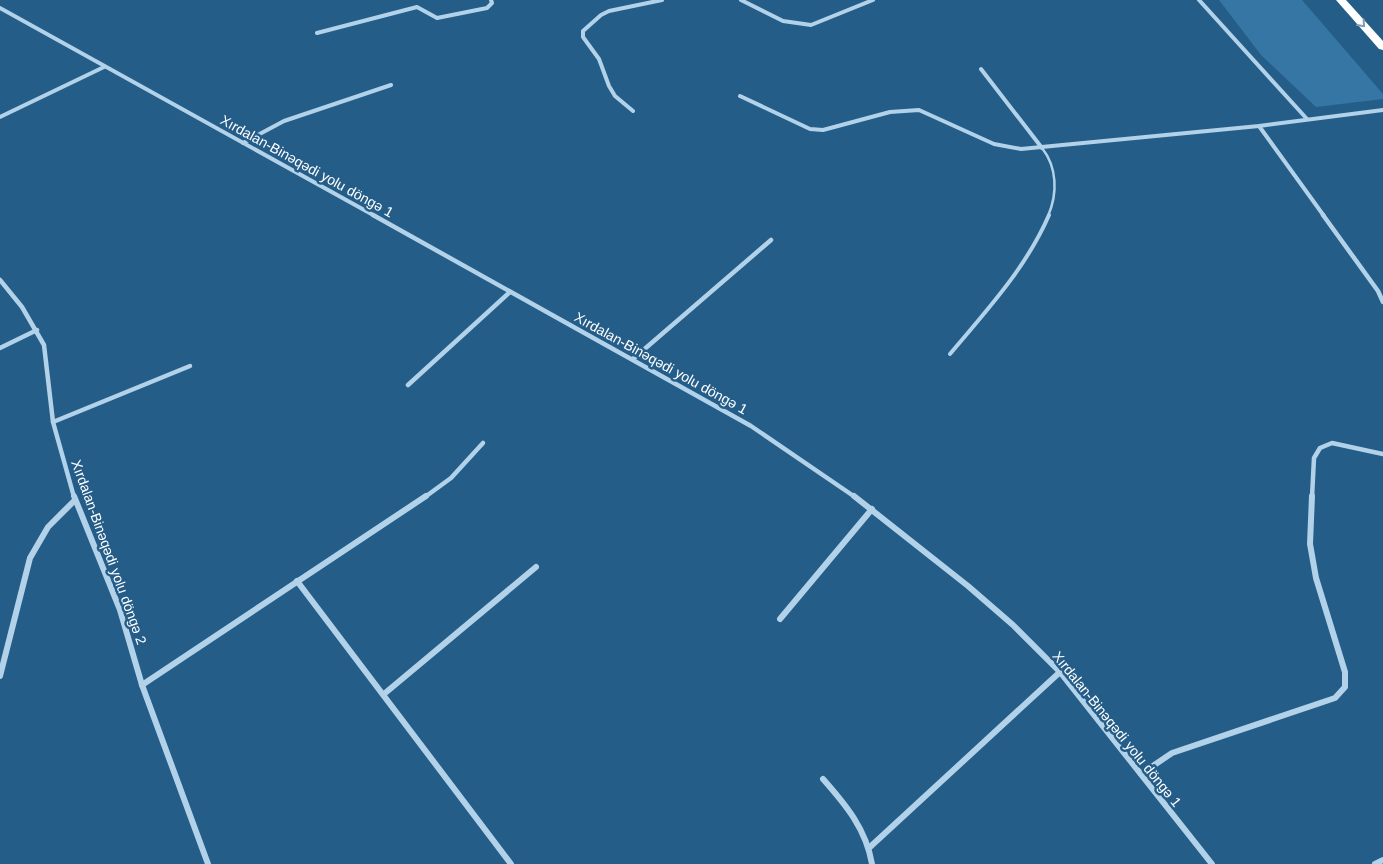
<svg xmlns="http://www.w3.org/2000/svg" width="1383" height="864" font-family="Helvetica,sans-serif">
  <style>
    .green { fill: #3676a4 }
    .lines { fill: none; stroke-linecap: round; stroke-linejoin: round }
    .lane-far1 { stroke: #b2d2e9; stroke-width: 2.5 }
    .lane { stroke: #b2d2e9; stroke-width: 4 }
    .street-far2 { stroke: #b2d2e9; stroke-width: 4 }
    .street-far1 { stroke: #b2d2e9; stroke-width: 4.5 }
    .street { stroke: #b2d2e9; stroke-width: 6 }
    .highway { fill: #fff; fill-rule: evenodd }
    .oneway { stroke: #7c9eb8 }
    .labels { text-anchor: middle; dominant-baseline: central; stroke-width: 5; stroke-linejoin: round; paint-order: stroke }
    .street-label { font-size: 14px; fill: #fff; stroke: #255d89 }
  </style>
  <rect width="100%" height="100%" fill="#255d89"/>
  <path class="green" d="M 1219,0 L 1302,0 L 1383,94 L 1383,99 L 1316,107 L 1261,55 Z"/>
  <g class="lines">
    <path class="lane-far1" d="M 1042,148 C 1057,167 1058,193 1048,216"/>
    <path class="lane" d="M 950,354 C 987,310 1026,268 1049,215"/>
    <g class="street-far2">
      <path d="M 741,0 L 783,21 L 811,25 L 873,0"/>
      <path d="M 1199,0 L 1307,119"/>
      <path d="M 0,8 L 375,216"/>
      <path d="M 317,33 L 417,7 L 437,18 L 487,8 L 492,3 L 491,0"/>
      <path d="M 981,69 L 1042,148"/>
      <path d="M 740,96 L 810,129 L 823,130 L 890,112 L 919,110 L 994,144 L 1021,149 L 1259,126 L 1383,110"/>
      <path d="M 633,111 L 615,96 L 609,86 L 599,59 L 583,37 L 583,31 L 601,15 L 609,11 L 662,0"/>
      <path d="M 0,117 L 104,67"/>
      <path d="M 1259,126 L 1324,216"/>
      <path d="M 243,143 L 284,121 L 391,85"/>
    </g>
    <g class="street-far1">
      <path d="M 373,215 L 751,426 L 855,497"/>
      <path d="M 1323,215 L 1378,291 L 1383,302"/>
      <path d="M 0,280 L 22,307 L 44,345 L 53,422 L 74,497"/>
      <path d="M 0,348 L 37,330"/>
      <path d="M 633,359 L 771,240"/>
      <path d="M 408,385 L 510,292"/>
      <path d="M 53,422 L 190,366"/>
      <path d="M 425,497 L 451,478 L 483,443"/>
      <path d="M 1312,497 L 1314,458 L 1320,448 L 1332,443 L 1383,454"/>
    </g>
    <g class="street">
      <path d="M 74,496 L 120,610 L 142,685 L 208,864"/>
      <path d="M 854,496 L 968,586 L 1013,625 L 1060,672 L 1212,864"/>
      <path d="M 297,581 L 511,864"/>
      <path d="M 780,619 L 872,509"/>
      <path d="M 0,676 L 30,558 L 48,527 L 75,500"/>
      <path d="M 142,685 L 426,496"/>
      <path d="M 384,694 L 536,567"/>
      <path d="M 1141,774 L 1172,753 L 1335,698 L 1345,687 L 1345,672 L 1316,578 L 1310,544 L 1312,496"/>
      <path d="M 823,779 C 846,805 866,829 872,864"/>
      <path d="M 870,847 L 1060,672"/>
      <path d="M 1375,864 L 1383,860"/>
    </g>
    <path class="highway" d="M 1336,0 L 1346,0 L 1383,41 L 1383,50 L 1379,49 Z"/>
  </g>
  <defs><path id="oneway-chevron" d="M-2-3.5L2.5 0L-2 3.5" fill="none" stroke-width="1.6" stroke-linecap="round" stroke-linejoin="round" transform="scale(1.25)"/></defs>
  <use class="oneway" href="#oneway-chevron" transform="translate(1362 24) rotate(48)"/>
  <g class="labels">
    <g class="street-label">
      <text transform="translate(307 166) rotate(29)">Xırdalan-Binəqədi yolu döngə 1</text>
      <text transform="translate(661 363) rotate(29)">Xırdalan-Binəqədi yolu döngə 1</text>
      <text transform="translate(109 552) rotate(70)">Xırdalan-Binəqədi yolu döngə 2</text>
      <text transform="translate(1117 729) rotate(51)">Xırdalan-Binəqədi yolu döngə 1</text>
    </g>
  </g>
</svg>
